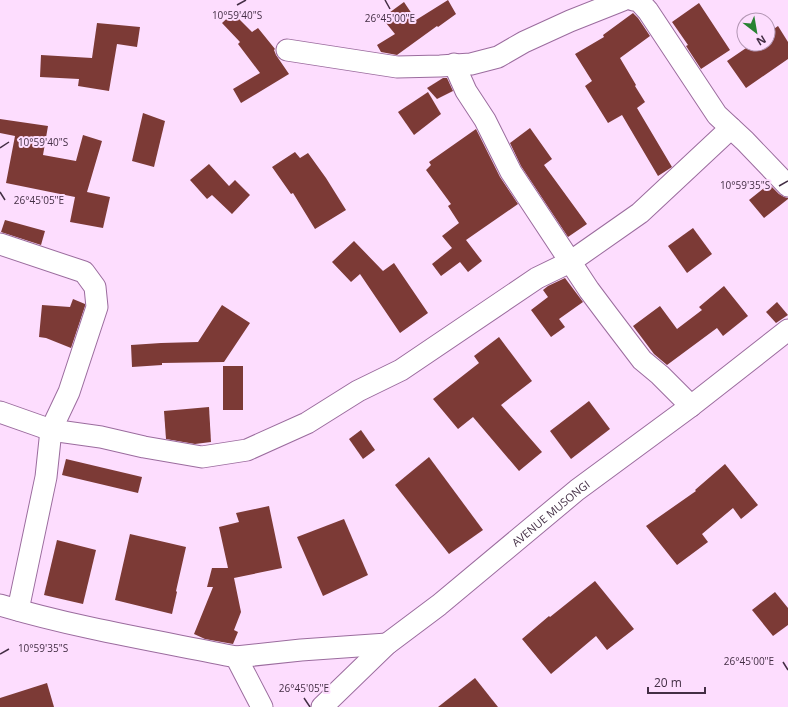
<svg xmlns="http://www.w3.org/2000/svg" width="788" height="707" font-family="'Open Sans',sans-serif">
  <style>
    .building { fill: #7c3a36 }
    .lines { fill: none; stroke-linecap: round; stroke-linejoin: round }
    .minor-casing { stroke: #9b6c9e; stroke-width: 23 }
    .minor { stroke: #fff; stroke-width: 21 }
    .ticks { fill: none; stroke: #432e44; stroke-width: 1.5 }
    .labels { text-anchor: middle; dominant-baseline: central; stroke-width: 4; stroke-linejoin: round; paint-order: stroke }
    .street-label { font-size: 11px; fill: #432e44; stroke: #fdddfe }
    .ticks-label { font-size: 10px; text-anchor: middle; fill: #432e44; stroke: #fdddfe; stroke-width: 4; stroke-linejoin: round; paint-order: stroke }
  </style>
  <rect width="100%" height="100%" fill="#fdddfe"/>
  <g class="building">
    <path d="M 448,0 L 456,14 L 438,27 L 437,26 L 397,55 L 381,52 L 377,45 L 395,34 L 382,18 L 404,2 L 416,20 Z"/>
    <path d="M 699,3 L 730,50 L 701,69 L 686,46 L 688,45 L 672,22 Z"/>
    <path d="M 233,13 L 252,32 L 258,28 L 275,49 L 274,50 L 276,55 L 289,74 L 241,103 L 233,89 L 260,73 L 238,44 L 240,42 L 222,23 Z"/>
    <path d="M 633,13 L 638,18 L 650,36 L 620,58 L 636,85 L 635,86 L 645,102 L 637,108 L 672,167 L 658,176 L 622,115 L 608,123 L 585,86 L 592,81 L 575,54 L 604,37 L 603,35 Z"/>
    <path d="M 97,23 L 140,27 L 137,47 L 117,44 L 109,91 L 78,86 L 79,79 L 40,77 L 41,55 L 92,58 Z"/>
    <path d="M 778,26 L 788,42 L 788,59 L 746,88 L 727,61 L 752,44 L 768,44 L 768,33 Z"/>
    <path d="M 443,78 L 447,78 L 453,91 L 437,99 L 427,88 Z"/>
    <path d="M 428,92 L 441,114 L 414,135 L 398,112 Z"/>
    <path d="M 143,113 L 165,121 L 154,167 L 132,161 Z"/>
    <path d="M 0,119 L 48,126 L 43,155 L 76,161 L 83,135 L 102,141 L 87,192 L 110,197 L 103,228 L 70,222 L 75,197 L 6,183 L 15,136 L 0,133 Z"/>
    <path d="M 530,128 L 552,159 L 544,165 L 587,224 L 568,237 L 521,166 L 510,143 Z"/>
    <path d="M 476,129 L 500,177 L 518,204 L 466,240 L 482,261 L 468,272 L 460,262 L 441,276 L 432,264 L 452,248 L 442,236 L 459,223 L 448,206 L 451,204 L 426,170 L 431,165 L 429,162 Z"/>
    <path d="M 295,152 L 300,158 L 308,153 L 326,178 L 346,210 L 315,229 L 293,193 L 291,194 L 272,167 Z"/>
    <path d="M 209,164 L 229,186 L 235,180 L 250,195 L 232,214 L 212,195 L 207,199 L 190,180 Z"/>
    <path d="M 769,184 L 779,194 L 784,197 L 788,198 L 788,199 L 764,218 L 749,200 Z"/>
    <path d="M 5,220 L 45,231 L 41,245 L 1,232 Z"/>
    <path d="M 693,228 L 712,254 L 687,273 L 668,246 Z"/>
    <path d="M 354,241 L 383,271 L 394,263 L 428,313 L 400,333 L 360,274 L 351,282 L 332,262 Z"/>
    <path d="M 565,278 L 583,302 L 559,319 L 565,327 L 551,337 L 531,310 L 548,297 L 543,290 L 548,286 Z"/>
    <path d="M 724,286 L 748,316 L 723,336 L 717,328 L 667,365 L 654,354 L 633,326 L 660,306 L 677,329 L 702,310 L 699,307 Z"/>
    <path d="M 73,299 L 85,304 L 85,306 L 71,348 L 46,338 L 39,337 L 42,305 L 70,307 Z"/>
    <path d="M 777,302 L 788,315 L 776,323 L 766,312 Z"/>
    <path d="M 222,305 L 250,323 L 224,362 L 162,363 L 162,365 L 132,367 L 131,345 L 161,343 L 198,342 Z"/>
    <path d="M 499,337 L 532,381 L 501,405 L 542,452 L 519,471 L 473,417 L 458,429 L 433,399 L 479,363 L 474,356 Z"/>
    <rect x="223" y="366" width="20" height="44"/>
    <path d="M 589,401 L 610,429 L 571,459 L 550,431 Z"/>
    <path d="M 209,407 L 211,442 L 195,444 L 166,439 L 164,411 Z"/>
    <path d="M 361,430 L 375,450 L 363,459 L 349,439 Z"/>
    <path d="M 429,457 L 483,530 L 449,554 L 395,485 Z"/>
    <path d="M 66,459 L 142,477 L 138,493 L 62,475 Z"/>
    <path d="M 725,464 L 758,505 L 741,519 L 733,508 L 702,534 L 708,542 L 677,565 L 646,526 L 696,491 L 695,490 Z"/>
    <path d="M 269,506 L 282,568 L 234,578 L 241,612 L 234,630 L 238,632 L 233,644 L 205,639 L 194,634 L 213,587 L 207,587 L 212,568 L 228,568 L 219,527 L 239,522 L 236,513 Z"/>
    <path d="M 344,519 L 368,575 L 323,596 L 297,537 Z"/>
    <path d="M 130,534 L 186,547 L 176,591 L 177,592 L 172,614 L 115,600 Z"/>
    <path d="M 57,540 L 96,550 L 83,604 L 44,595 Z"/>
    <path d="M 595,581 L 634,629 L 607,650 L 596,636 L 551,674 L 522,639 L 549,616 L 550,617 Z"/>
    <path d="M 775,592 L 788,608 L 788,625 L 773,636 L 752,610 Z"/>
    <path d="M 475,678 L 498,707 L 438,707 Z"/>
    <path d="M 47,683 L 54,707 L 0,707 L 0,698 Z"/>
  </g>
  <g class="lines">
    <g class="minor-casing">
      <g id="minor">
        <path d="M 633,0 L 639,1 L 648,11 L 717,115 L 745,141 L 788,186"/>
        <path d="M 287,50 L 397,67 L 440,66 L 471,64 L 498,57 L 524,42 L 570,21 L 623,0"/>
        <path d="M 454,64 L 466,91 L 485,120 L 511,172 L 589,290 L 607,314 L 642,360 L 660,375 L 691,406"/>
        <path d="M 0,244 L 84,272 L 95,287 L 97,307 L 69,392 L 51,430 L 46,477 L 18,610"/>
        <path d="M 0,412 L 51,430 L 101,437 L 144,447 L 202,457 L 247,450 L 307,423 L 358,391 L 401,370 L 537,278 L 570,262 L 640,213 L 731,128"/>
        <path d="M 0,605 C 77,628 157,641 236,657 L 262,707"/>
        <path d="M 236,657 L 301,650 L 387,644"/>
        <path id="s1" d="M 322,707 L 387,644 L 439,605 L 577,490 L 691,406 L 788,330"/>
      </g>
    </g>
    <use href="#minor" class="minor"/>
  </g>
  <path class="ticks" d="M 385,0 L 390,9M 237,5 L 246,0M 0,148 L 9,142M 779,186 L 788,181M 0,192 L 5,200M 0,654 L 9,649M 783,662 L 788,670M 304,698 L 310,707"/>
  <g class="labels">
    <g class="street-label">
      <text stroke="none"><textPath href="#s1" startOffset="300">AVENUE MUSONGI</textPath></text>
    </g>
  </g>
  <g class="ticks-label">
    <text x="237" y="19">10°59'40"S</text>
    <text x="390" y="22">26°45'00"E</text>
    <text x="43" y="146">10°59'40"S</text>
    <text x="745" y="189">10°59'35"S</text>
    <text x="39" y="204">26°45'05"E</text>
    <text x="43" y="652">10°59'35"S</text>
    <text x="749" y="665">26°45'00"E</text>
    <text x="304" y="692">26°45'05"E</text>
  </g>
  <g transform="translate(756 32) rotate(149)"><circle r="19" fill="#fdddfe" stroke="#b397b4"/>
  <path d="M0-3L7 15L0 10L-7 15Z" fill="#288232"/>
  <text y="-6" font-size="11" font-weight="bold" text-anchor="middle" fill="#432e44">N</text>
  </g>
  <path d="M648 687v6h57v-6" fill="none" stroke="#432e44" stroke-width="2"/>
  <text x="654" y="687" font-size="12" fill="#432e44" stroke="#fdddfe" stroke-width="3" paint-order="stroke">20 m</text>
</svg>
